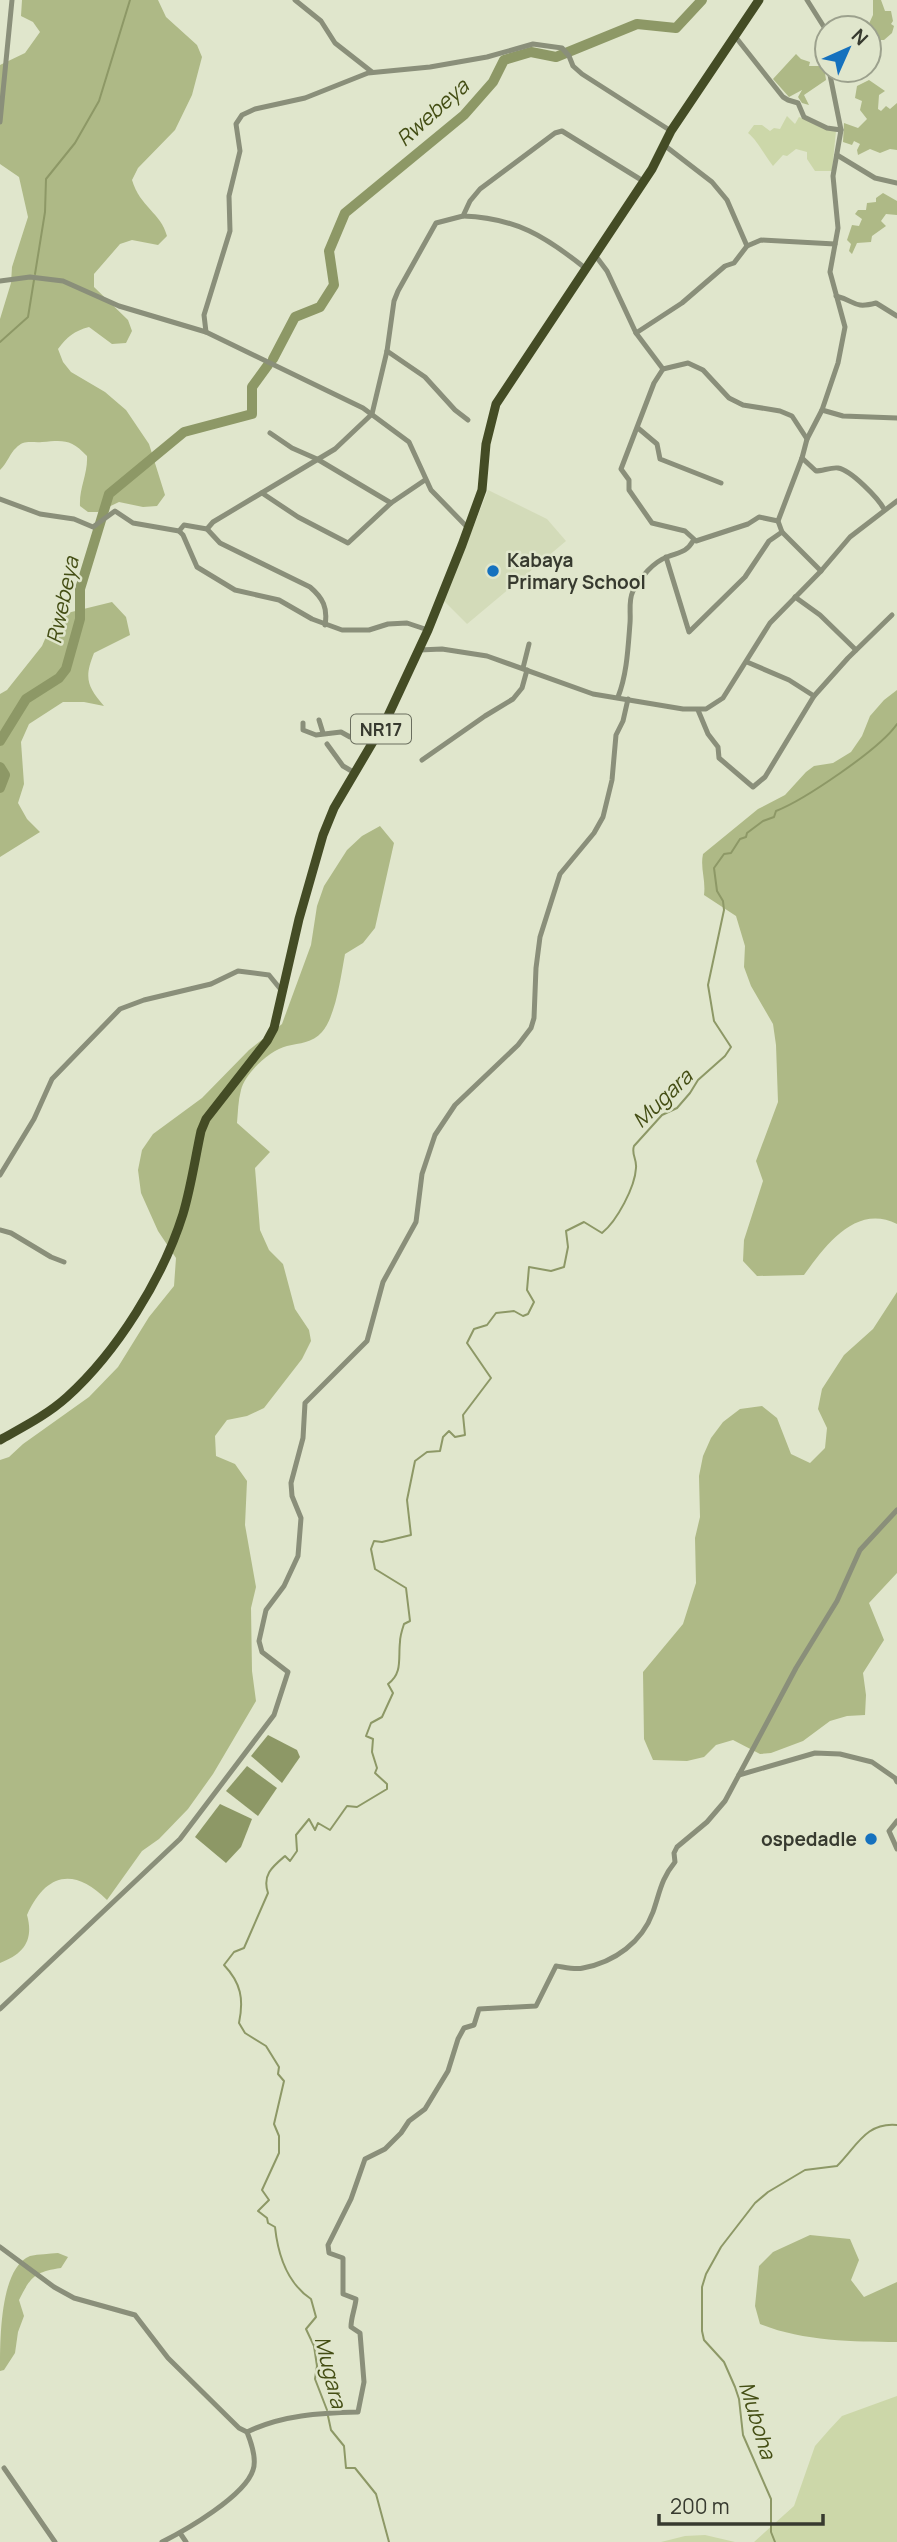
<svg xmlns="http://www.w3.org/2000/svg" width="897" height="2542" font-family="Manrope,sans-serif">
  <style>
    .built { fill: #d3dbb9 }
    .green { fill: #ccd7a9 }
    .forest { fill: #aeb986 }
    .water { fill: #8d9866 }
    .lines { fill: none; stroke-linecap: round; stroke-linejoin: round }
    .stream { stroke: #8d9866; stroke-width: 2 }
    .river { stroke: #8d9866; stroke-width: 10 }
    .street { stroke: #8a8f7a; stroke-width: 5 }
    .primary { stroke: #444c25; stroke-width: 9 }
    .poi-dot { fill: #1571be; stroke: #e0e6cc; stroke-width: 2.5 }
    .labels { text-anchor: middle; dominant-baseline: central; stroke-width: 5; stroke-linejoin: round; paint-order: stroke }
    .shield { fill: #e0e6cc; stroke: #6a6e5e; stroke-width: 2 }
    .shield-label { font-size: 18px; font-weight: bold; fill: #373a2f }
    .poi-label { font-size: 19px; font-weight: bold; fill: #373a2f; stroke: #e0e6cc; text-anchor: start }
    .water-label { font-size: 21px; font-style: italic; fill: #444e14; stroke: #e0e6cc }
  </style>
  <rect width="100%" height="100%" fill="#e0e6cc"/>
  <path class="built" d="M 488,490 L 547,519 L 566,541 L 467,624 L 444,601 Z"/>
  <g class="green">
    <path d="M 787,116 L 795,124 L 799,117 L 836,131 L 832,171 L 815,171 L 807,159 L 807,152 L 796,149 L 787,156 L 783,155 L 773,166 C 764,155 758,141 748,133 L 754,125 L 762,125 L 770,131 L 774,128 L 780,129 Z"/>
    <path d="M 897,2396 L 897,2542 L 754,2542 L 794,2506 L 815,2446 L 829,2430 L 842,2416 Z"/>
    <path d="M 705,2535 L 735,2542 L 661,2542 L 685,2536 Z"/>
  </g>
  <g class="forest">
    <path d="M 22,0 L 158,0 L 166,17 L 197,45 L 202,57 L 192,95 L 175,130 L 138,168 L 132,180 C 140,207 161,213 167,236 L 158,245 L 132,240 L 120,244 L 94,274 L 94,287 L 128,320 L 132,331 L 126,343 L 112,344 L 89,327 C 74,331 67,337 58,349 L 63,362 L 71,372 L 105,392 L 126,410 L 149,444 L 165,495 L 157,506 L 143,507 L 119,502 L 98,512 L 88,512 L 80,506 C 79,488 88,474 87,456 C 71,439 64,440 42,442 C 32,443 24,439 16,448 C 10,453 8,462 0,470 L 0,319 L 11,283 L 12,267 L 28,217 L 19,177 L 0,164 L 0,65 L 25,53 L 40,32 L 33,22 L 21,16 Z"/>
    <path d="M 873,0 L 881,0 L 885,11 L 891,11 L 893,21 L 891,24 L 894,26 L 892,33 L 884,40 L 881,40 L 879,48 L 876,51 L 869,41 L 869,28 L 867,28 L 873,15 Z"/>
    <path d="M 796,54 L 801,59 L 810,62 L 809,66 L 824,66 L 826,80 L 804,95 L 809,105 L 802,103 L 798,97 L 802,90 L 789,97 L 773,79 Z"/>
    <path d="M 869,80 L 885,91 L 879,95 L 878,109 L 881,111 L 886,106 L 890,109 L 897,103 L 897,150 L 890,149 L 880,153 L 870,149 L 858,155 L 857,150 L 860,144 L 854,141 L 852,145 L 843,142 L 844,123 L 858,128 L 867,119 L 860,110 L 862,101 L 855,98 L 857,86 Z"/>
    <path d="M 883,193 L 897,201 L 897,215 L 886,214 L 881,221 L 886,226 L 872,236 L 871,242 L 857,243 L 852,254 L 849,251 L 851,244 L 847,240 L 852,225 L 859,226 L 862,219 L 855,214 L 858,210 L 866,210 L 867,203 L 876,202 L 876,198 Z"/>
    <path d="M 112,602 L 126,617 L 130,635 L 94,653 C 84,678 87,686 104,706 L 84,702 L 63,702 L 29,724 L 21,742 L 24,784 L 18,803 L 27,819 L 40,832 L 0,857 L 0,694 L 7,690 L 42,646 L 55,616 Z"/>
    <path d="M 897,690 L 897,1224 C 856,1203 825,1246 804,1275 L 757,1276 L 743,1261 L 744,1240 L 763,1181 L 756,1161 L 778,1102 L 776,1045 L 773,1024 L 751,986 L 744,967 L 745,946 L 736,916 L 704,895 C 706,880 700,868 703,854 L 758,809 L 785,795 L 806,772 L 814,766 L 833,763 L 851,752 L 862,736 L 870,716 L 884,700 Z"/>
    <path d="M 380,826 L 394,843 L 375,928 L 363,943 L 345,954 C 341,975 336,1016 322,1032 C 312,1043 300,1043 287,1046 C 270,1050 245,1073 241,1090 C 238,1101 238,1112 237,1123 L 270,1152 L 255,1168 L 260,1230 L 269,1250 L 283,1264 L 295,1309 L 309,1330 L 311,1341 L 302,1359 L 264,1408 L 247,1416 L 227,1420 L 215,1436 L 216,1456 L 235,1464 L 247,1481 L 245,1525 L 256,1587 L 251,1608 L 252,1671 L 256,1701 L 213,1774 L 188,1809 L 159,1839 L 142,1851 L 107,1900 C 74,1867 46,1873 27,1915 C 34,1940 24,1954 0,1963 L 0,1460 L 9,1457 L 23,1444 L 89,1397 L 118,1367 L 149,1317 L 174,1286 L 176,1258 L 158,1231 L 141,1193 L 138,1170 L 142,1150 L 153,1134 L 202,1098 L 249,1050 L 282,1024 L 311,945 L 317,906 L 324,886 L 347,850 L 362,836 Z"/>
    <path d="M 897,1292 L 897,1573 L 869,1603 L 884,1640 L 863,1673 L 866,1695 L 865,1715 L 847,1716 L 830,1721 L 803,1741 L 771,1753 L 760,1754 L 733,1740 L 716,1745 L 704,1757 L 687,1761 L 653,1760 L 644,1739 L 643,1672 L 683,1624 L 696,1583 L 695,1538 L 700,1517 L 699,1476 L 703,1456 L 711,1438 L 723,1422 L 740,1409 L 762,1406 L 777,1418 L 791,1454 L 810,1463 L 825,1448 L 827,1428 L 818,1409 L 822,1389 L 844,1355 L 873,1329 Z"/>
    <path d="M 810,2235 L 850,2239 L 859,2260 L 851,2280 L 864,2297 L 897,2282 L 897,2342 C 854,2342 801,2341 760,2324 L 755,2306 L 759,2266 L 773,2252 Z"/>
    <path d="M 58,2253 L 68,2257 L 61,2268 C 35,2272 31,2276 19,2300 L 24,2316 L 18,2332 L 15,2353 L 4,2370 L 0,2371 C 0,2338 0,2268 30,2256 C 39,2254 49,2254 58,2253 Z"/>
  </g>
  <g class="water">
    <path d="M 268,1735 L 297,1750 L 300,1757 L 282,1783 L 251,1756 Z"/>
    <path d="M 247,1766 L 277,1788 L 258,1816 L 226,1791 Z"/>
    <path d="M 220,1804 L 252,1819 L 241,1847 L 226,1863 L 195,1837 Z"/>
  </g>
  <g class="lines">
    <g class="stream">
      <path d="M 35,274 L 45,212 L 46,179 L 75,143 L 99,101 L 130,0"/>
      <path d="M 0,342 L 28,317 L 34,280"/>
      <path d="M 327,2410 L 315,2379 L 317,2366 L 314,2346 L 306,2329 L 316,2317 L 311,2299 C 287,2283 278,2255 275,2227 L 268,2223 L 267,2218 L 258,2211 L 269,2200 L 262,2190 L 279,2153 L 279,2136 L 274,2124 L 284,2081 L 278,2074 L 279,2067 L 266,2046 L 245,2033 L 239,2023 C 244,1999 241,1983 224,1965 L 234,1952 L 244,1948 L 268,1893 C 262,1875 272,1867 285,1856 L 290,1861 L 297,1851 L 296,1835 L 309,1819 L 315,1830 L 318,1823 L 330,1830 L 347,1806 L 357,1807 L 387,1789 L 387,1784 L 375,1773 L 377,1768 L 372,1752 L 373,1739 L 366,1736 L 371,1723 L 382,1717 L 393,1693 L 388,1684 C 403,1673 398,1658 400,1642 C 400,1636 402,1630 404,1624 L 410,1621 L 406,1588 L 375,1569 L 371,1549 L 374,1541 L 382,1542 L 411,1535 L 407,1500 L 415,1461 L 427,1452 L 440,1451 L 443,1437 L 449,1431 L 455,1437 L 465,1435 L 463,1415 L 491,1378 L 467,1343 L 474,1329 L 487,1325 L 496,1313 L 514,1311 L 523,1316 L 528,1314 L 534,1302 L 527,1290 L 529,1267 L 551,1271 L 564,1267 L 568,1247 L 566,1231 L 584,1222 L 602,1233 C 617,1221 635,1187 636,1168 C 637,1159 631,1154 634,1146 L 662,1115 L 677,1108 L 690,1093 L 698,1080 L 725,1056 L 731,1047 L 714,1021 L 708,985 L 724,910 L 723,901 L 717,891 L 714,868 L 724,854 L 731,853 L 740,839 L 746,837 L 747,833 L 763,821 L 774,817 L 776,811 C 804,800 880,749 897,724"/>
      <path d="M 328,2416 L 331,2430 L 344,2446 L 346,2468 L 355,2468 L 376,2494 L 389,2542"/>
      <path d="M 775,2542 L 771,2532 L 771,2499 L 743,2435 L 739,2399 L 735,2387 L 724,2362 L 704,2340 L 702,2331 L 702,2287 L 706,2274 L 721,2247 L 755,2203 L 768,2192 L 805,2170 L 837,2166 C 857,2146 866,2122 897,2125"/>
    </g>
    <g class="river">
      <path d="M 273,359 L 295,317 L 320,307 L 334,285 L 329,251 L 345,213 L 464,115 L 493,82 L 504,60 L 531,52 L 556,57 L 637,24 L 676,28 L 702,0"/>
      <path d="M 0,741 L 26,699 L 59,678 L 66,669 L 80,619 L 80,589 L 109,494 L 184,432 L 252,414 L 252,387 L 268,365"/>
      <path d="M 0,767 L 5,775 L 0,788"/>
    </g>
    <g class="street">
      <path d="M 295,0 L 321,21 L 335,43 L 372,72"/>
      <path d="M 807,0 L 824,27 L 827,51"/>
      <path d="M 734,35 L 783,97 L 788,100 L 798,103 L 804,117 L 827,128 L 841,130"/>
      <path d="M 0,122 L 12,0"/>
      <path d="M 664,145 L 712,182 L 727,200 L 747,246"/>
      <path d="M 837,155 L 875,178 L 897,183"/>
      <path d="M 463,216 C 516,218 545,236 585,268"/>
      <path d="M 595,255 L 607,271 L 636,333 L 663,369 L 688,363 L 703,370 L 729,398 L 743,405 L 780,411 L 792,416 L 807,439 L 802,458 L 778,521 L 782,532 L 821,571"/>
      <path d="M 0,281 L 30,277 L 63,281 L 119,306 L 206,332 L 363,408 L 409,442 L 431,490 L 468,528"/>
      <path d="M 836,296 C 856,301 853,309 876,303 L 897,316"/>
      <path d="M 206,332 L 204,315 L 230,231 L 229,196 L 240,151 L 236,124 L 242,115 L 255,109 L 305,98 L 368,73 L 430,67 L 487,57 L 533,44 L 562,48 L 569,56 L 573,66 L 582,74 L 671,131"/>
      <path d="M 636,333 L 682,303 L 725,266 L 734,263 L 747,246 L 761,240 L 835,244"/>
      <path d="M 387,351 L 425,377 L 455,410 L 468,420"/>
      <path d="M 663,369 L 654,383 L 621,469 L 629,480 L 629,490 L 652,523 L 685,531 L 696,541 L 748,524 L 759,517 L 778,521"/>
      <path d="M 822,410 L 843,416 L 897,418"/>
      <path d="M 638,428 L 657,444 L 660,459 L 721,483"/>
      <path d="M 270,433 L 292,448 L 317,459 L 391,503"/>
      <path d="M 807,439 L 822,410 L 838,363 L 845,327 L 830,272 L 838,228 L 833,176 L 841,130 L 829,70"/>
      <path d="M 802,458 L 816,471 C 822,471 832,467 838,468 C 851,470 878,498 884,509"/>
      <path d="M 262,493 L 298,517 L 348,543 L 391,503 L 425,480"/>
      <path d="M 0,499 L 40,514 L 74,519 L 93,527 L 115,511 L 133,523 L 179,531 L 183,535 L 197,567 L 235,590 L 279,600 L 312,619 L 342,630 L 369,630 L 388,624 L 407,623 L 428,630"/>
      <path d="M 207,529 L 220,543 L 310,587 C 323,598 328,608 325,625"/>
      <path d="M 179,531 L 184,525 L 207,529 L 213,522 L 335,449 L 372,414 L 387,351 L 394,301 L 398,291 L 436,223 L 463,216 L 470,201 L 480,189 L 555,133 L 562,131 L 643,181"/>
      <path d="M 666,557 L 689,632 L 745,577 L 769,541 L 782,532"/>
      <path d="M 795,597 L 820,615 L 856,650"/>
      <path d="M 419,650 L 442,649 L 487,656 L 593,694 L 683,709 L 706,709 L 723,698 L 770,623 L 821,571 L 850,537 L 897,501"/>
      <path d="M 523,668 L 529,644"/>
      <path d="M 814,696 L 848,658 L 892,615"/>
      <path d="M 618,697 C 627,674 628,648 630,623 C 631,612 628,601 633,591 C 640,578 653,562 667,557 C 679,552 686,553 693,541"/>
      <path d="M 698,710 L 708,734 L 718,747 L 719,758 L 753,787 L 765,777 L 814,696 L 789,680 L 747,662"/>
      <path d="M 319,720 L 323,733"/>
      <path d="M 303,723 L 303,730 L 316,735 L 341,732 L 350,737 L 361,726 L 380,730"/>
      <path d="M 327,744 L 343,766 L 355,773"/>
      <path d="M 422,760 L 485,716 L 513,699 L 522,688 L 527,670"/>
      <path d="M 0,1175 L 34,1119 L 52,1079 L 120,1009 L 144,1000 L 211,984 L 238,971 L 269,975 L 282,991"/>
      <path d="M 0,1230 L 11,1233 L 51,1257 L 64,1262"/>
      <path d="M 739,1775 L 815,1753 L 840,1754 L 872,1762 L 895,1778 L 897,1782"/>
      <path d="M 897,1821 L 889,1831 L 897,1849"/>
      <path d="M 0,2009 L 180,1839 L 274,1715 L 288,1672 L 262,1652 L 259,1641 L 266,1610 L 284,1586 L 298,1556 L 301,1518 L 292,1496 L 291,1483 L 303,1438 L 305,1403 L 367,1341 L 383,1282 L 416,1222 L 422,1174 L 435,1135 L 455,1105 L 518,1045 L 531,1028 L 534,1018 L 536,968 L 540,937 L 560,874 L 594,833 L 603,817 L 612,780 L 616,735 L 623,721 L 628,699"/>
      <path d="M 0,2247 L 54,2287 L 74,2298 L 135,2315 L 168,2358 L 239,2428 L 247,2432"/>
      <path d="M 4,2468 L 55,2542"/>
      <path d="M 180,2533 L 186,2542"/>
      <path d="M 162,2542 C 186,2530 245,2496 253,2470 C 257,2459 251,2442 247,2432 C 282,2415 320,2413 358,2412 L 364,2382 L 360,2333 L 351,2327 C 351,2317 355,2309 356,2299 L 343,2294 L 343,2258 L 329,2253 L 328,2245 L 351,2199 L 365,2159 L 385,2149 L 401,2133 L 409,2121 L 425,2109 L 448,2071 L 458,2039 L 464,2028 L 474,2025 L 479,2009 L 536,2006 L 556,1966 C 564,1967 575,1970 583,1968 C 615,1962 642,1942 653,1912 C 660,1892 661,1879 675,1862 L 674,1853 L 677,1847 L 707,1822 L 725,1801 L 796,1668 L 837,1601 L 860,1550 L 897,1510"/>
    </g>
    <path class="primary" d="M 0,1440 C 23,1427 47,1415 67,1397 C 117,1352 163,1278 183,1214 C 191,1187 195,1159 201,1131 L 206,1119 L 267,1041 L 274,1028 L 299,919 L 323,835 L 334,808 L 387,718 L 428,630 L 462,545 L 482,490 L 486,444 L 496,404 L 652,169 L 671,131 L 759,0"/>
  </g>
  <g class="poi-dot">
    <circle cx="493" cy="571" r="7"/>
    <circle cx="871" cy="1839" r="7"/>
  </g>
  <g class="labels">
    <rect class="shield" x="351" y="714.5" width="60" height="29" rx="5"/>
    <g class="shield-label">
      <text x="381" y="729">NR17</text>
    </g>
    <g class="poi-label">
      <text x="507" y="560">Kabaya<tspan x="507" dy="22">Primary School</tspan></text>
      <text x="857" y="1839" text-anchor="end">ospedadle</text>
    </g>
    <g class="water-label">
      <text transform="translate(432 112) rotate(-42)">Rwebeya</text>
      <text transform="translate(62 600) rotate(-78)">Rwebeya</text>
      <text transform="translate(662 1098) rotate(-44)">Mugara</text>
      <text transform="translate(331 2372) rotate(76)">Mugara</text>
      <text transform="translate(758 2420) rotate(73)">Muboha</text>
    </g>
  </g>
  <g transform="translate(848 49) rotate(45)"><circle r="33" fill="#e0e6cc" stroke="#9ca18d" stroke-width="2"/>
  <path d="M0-5L12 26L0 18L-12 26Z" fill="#1571be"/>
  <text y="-10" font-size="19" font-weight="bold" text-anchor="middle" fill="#373a2f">N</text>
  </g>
  <path d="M659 2514v10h164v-10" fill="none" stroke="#373a2f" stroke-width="3.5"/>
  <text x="670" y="2514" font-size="21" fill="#373a2f" stroke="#e0e6cc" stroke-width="5" paint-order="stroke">200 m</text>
</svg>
